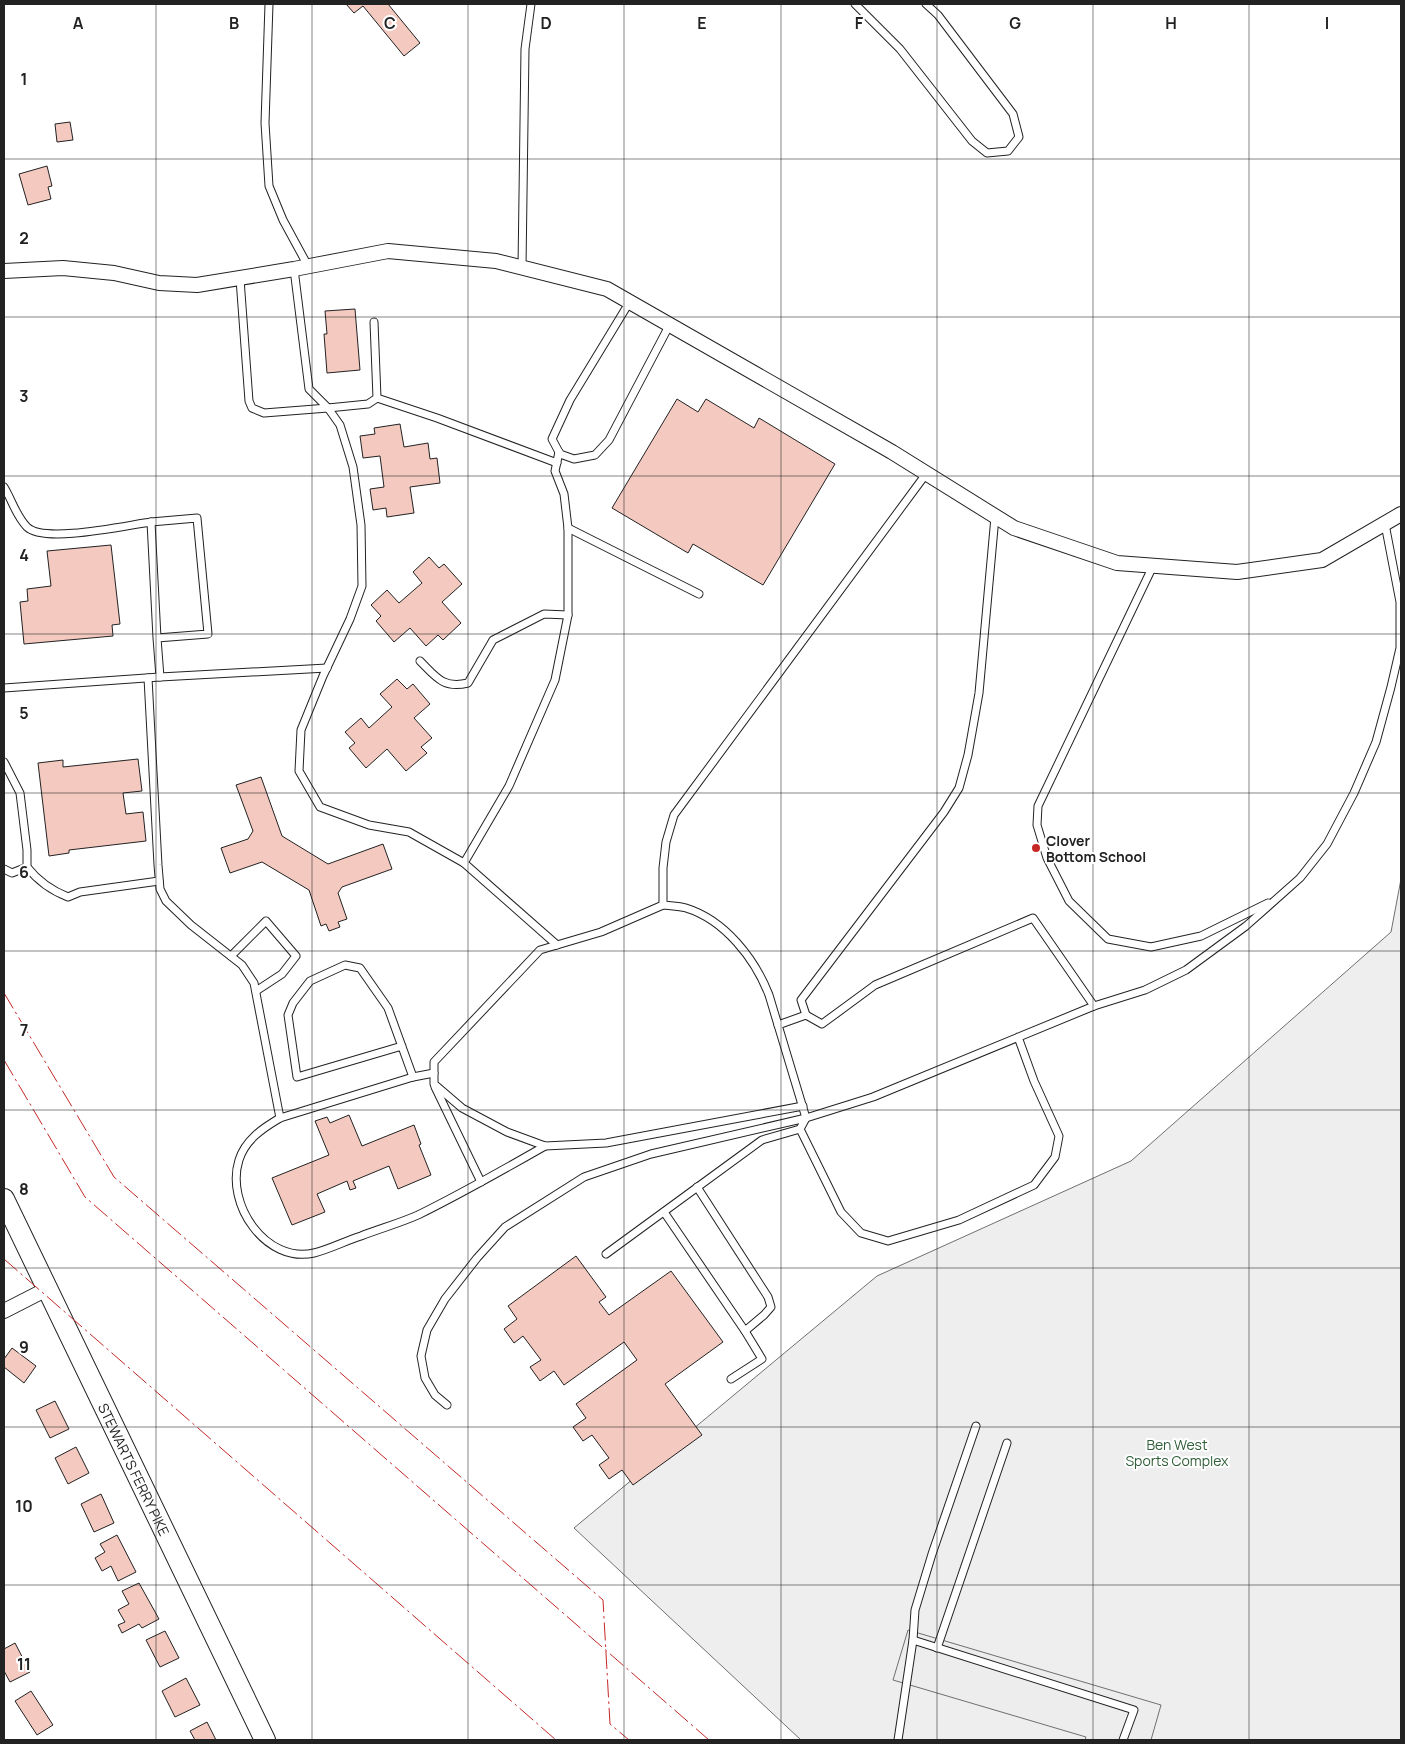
<svg xmlns="http://www.w3.org/2000/svg" width="1405" height="1744" font-family="Manrope,sans-serif">
  <style>
    .green { fill: #eee; stroke: #6f6f6f }
    .parking { fill: #ededed; stroke: #6f6f6f }
    .building { fill: #f3c9c0; stroke: #222 }
    .lines { fill: none; stroke-linecap: round; stroke-linejoin: round }
    .service-casing { stroke: #222; stroke-width: 9 }
    .minor-casing { stroke: #222; stroke-width: 16 }
    .secondary-casing { stroke: #222; stroke-width: 22 }
    .service { stroke: #fff; stroke-width: 7 }
    .minor { stroke: #fff; stroke-width: 14 }
    .secondary { stroke: #fff; stroke-width: 20 }
    .power { stroke: #c62828; stroke-width: 1; stroke-dasharray: 18 4 2.5 4; stroke-linecap: butt }
    .grid { fill: none; stroke: #222; stroke-width: 1; stroke-opacity: 0.55 }
    .poi-dot { fill: #c62828; stroke: #fff; stroke-width: 2 }
    .labels { text-anchor: middle; dominant-baseline: central; stroke-width: 4; stroke-linejoin: round; paint-order: stroke }
    .poi-label { font-size: 14px; font-weight: bold; fill: #222; stroke: #fff; text-anchor: start }
    .park-label { font-size: 14px; fill: #2f5e38; stroke: #fff }
    .street-label { font-size: 14px; fill: #222; stroke: #fff }
    .grid-label { font-size: 16px; text-anchor: middle; font-weight: bold; fill: #222; stroke: #fff; stroke-width: 4; stroke-linejoin: round; paint-order: stroke }
  </style>
  <rect width="100%" height="100%" fill="#fff"/>
  <path class="green" d="M 1401,879 L 1401,1740 L 801,1740 L 574,1528 L 877,1276 L 1131,1161 L 1391,932 Z"/>
  <path class="parking" d="M 908,1630 L 1161,1705 L 1151,1740 L 1085,1740 L 1086,1737 L 893,1680 Z"/>
  <g class="building">
    <path d="M 346,4 L 388,4 L 420,43 L 404,56 L 363,6 L 354,13 Z"/>
    <path d="M 70,122 L 73,140 L 57,142 L 55,124 Z"/>
    <path d="M 47,166 L 52,186 L 48,187 L 51,199 L 28,205 L 19,174 Z"/>
    <path d="M 355,309 L 360,370 L 327,373 L 324,334 L 327,334 L 325,311 Z"/>
    <path d="M 677,399 L 698,412 L 706,399 L 754,428 L 759,418 L 835,464 L 763,585 L 693,544 L 688,553 L 612,508 Z"/>
    <path d="M 400,424 L 404,447 L 428,443 L 430,459 L 437,458 L 440,483 L 410,487 L 414,513 L 387,517 L 386,508 L 373,510 L 370,489 L 384,487 L 380,456 L 363,458 L 360,436 L 375,434 L 374,428 Z"/>
    <path d="M 111,545 L 120,624 L 112,625 L 113,636 L 24,644 L 20,602 L 28,601 L 27,589 L 51,586 L 47,551 Z"/>
    <path d="M 429,557 L 439,568 L 444,564 L 462,584 L 442,602 L 461,623 L 443,640 L 438,635 L 426,646 L 410,628 L 394,642 L 376,621 L 381,616 L 371,605 L 387,590 L 399,603 L 422,583 L 413,572 Z"/>
    <path d="M 397,679 L 407,689 L 413,684 L 430,704 L 414,718 L 432,738 L 421,747 L 427,753 L 406,771 L 387,749 L 366,768 L 349,748 L 355,743 L 345,732 L 361,718 L 369,728 L 392,707 L 380,694 Z"/>
    <path d="M 138,759 L 142,791 L 123,793 L 126,814 L 143,812 L 146,841 L 69,850 L 69,853 L 49,856 L 38,763 L 63,760 L 63,767 Z"/>
    <path d="M 261,777 L 282,836 L 328,864 L 383,844 L 392,869 L 342,887 L 338,893 L 347,919 L 338,922 L 340,927 L 329,931 L 326,924 L 321,926 L 309,890 L 262,862 L 230,873 L 221,848 L 248,839 L 253,831 L 236,785 Z"/>
    <path d="M 349,1115 L 362,1146 L 414,1125 L 421,1144 L 419,1145 L 431,1175 L 398,1189 L 389,1166 L 353,1181 L 356,1188 L 350,1190 L 347,1181 L 317,1194 L 325,1212 L 292,1225 L 272,1178 L 329,1155 L 315,1121 L 327,1117 L 330,1123 Z"/>
    <path d="M 576,1256 L 606,1297 L 599,1302 L 609,1315 L 671,1271 L 723,1342 L 665,1384 L 702,1435 L 633,1485 L 622,1470 L 609,1479 L 599,1465 L 609,1458 L 592,1435 L 583,1441 L 573,1427 L 586,1418 L 576,1404 L 637,1360 L 624,1342 L 564,1385 L 554,1371 L 540,1381 L 530,1367 L 541,1360 L 523,1336 L 514,1343 L 504,1329 L 517,1319 L 508,1306 Z"/>
    <path d="M 12,1348 L 36,1366 L 24,1383 L 4,1367 L 4,1359 Z"/>
    <path d="M 55,1401 L 69,1429 L 50,1438 L 36,1410 Z"/>
    <path d="M 76,1447 L 89,1473 L 68,1484 L 55,1458 Z"/>
    <path d="M 101,1494 L 114,1523 L 94,1532 L 81,1504 Z"/>
    <path d="M 117,1535 L 136,1572 L 118,1581 L 111,1566 L 102,1571 L 95,1558 L 105,1552 L 100,1544 Z"/>
    <path d="M 139,1583 L 159,1619 L 142,1628 L 139,1624 L 122,1633 L 118,1625 L 125,1622 L 118,1610 L 129,1604 L 122,1591 Z"/>
    <path d="M 165,1631 L 179,1658 L 160,1667 L 146,1640 Z"/>
    <path d="M 15,1643 L 30,1672 L 10,1682 L 4,1671 L 4,1649 Z"/>
    <path d="M 186,1678 L 200,1705 L 175,1717 L 162,1691 Z"/>
    <path d="M 31,1691 L 53,1725 L 37,1735 L 15,1701 Z"/>
    <path d="M 207,1722 L 216,1740 L 195,1740 L 190,1731 Z"/>
  </g>
  <g class="lines">
    <g class="service-casing">
      <g id="service">
        <path d="M 269,4 L 265,123 L 269,186 L 283,220 L 308,266"/>
        <path d="M 855,4 L 900,49 L 972,141 L 987,153 L 1008,151 L 1019,137 L 1013,114 L 938,15 L 926,4"/>
        <path d="M 522,268 L 525,49 L 531,4"/>
        <path d="M 294,269 L 309,389 L 328,408 L 368,404 L 377,398 L 374,322"/>
        <path d="M 240,279 L 249,401 L 252,408 L 264,413 L 328,408 L 340,425 L 353,467 L 361,525 L 362,586 L 350,619 L 323,676 L 301,730 L 299,771 L 320,807 L 369,825 L 409,832 L 464,863"/>
        <path d="M 629,303 L 570,400 L 552,439 L 560,454 L 574,459 L 595,455 L 609,440 L 669,326"/>
        <path d="M 377,398 L 437,418 L 557,463"/>
        <path d="M 4,487 C 12,500 16,516 27,527 C 44,544 128,525 151,522"/>
        <path d="M 568,528 L 699,594"/>
        <path d="M 1153,566 L 1038,806 L 1037,825 L 1047,858 L 1069,901 L 1108,939 L 1151,947 L 1201,936 L 1268,903"/>
        <path d="M 157,638 L 151,522 L 197,518 L 208,634 L 157,638 L 160,677"/>
        <path d="M 420,661 C 436,677 443,689 468,683 L 493,640 L 544,614 L 568,615"/>
        <path d="M 148,678 L 158,865 L 160,889 L 166,901 L 191,925 L 242,965 L 254,983 L 280,1118"/>
        <path d="M 4,688 L 160,677 L 327,668"/>
        <path d="M 4,762 L 20,793 L 27,850 L 27,867 L 12,873 L 4,869"/>
        <path d="M 27,867 C 38,881 50,890 68,897 L 80,892 L 159,881"/>
        <path d="M 663,905 L 601,932 L 540,950 L 434,1062 L 434,1084 L 462,1108 L 507,1132 L 545,1146 L 606,1143 L 803,1106"/>
        <path d="M 557,945 L 464,863 L 509,786 L 555,680 L 568,615 L 568,528 L 564,494 L 555,471 L 559,452"/>
        <path d="M 231,956 L 266,921 L 296,956 L 282,974 L 256,991"/>
        <path d="M 806,1015 L 801,1000 L 944,812 L 959,788 L 968,755 L 979,693 L 995,517"/>
        <path d="M 778,1025 C 775,1015 772,1005 769,995 C 755,959 725,920 686,908 C 679,906 671,906 663,905 L 663,868 L 666,842 L 674,815 L 926,474"/>
        <path d="M 1018,1037 L 1034,1081 L 1059,1136 L 1055,1157 L 1034,1185 L 959,1220 L 888,1241 L 861,1233 L 841,1212 L 800,1129 L 806,1118 L 873,1097 L 1094,1006 L 1145,990 L 1186,970 L 1246,926 L 1300,878 L 1327,844 L 1354,793 L 1376,742 L 1391,687 L 1400,648 L 1400,602 L 1385,524"/>
        <path d="M 402,1046 L 297,1077 L 288,1015 L 293,1003 L 310,981 L 345,965 L 360,968 L 388,1008 L 413,1077"/>
        <path d="M 434,1073 L 413,1077 L 280,1118 C 263,1128 245,1140 239,1160 C 225,1204 266,1264 314,1253 C 330,1249 345,1241 361,1236 C 379,1229 400,1223 418,1215 C 461,1194 503,1170 545,1146"/>
        <path d="M 435,1087 L 481,1182"/>
        <path d="M 664,1212 L 745,1331 L 764,1315 L 771,1307 L 768,1297 L 697,1187"/>
        <path d="M 606,1254 L 762,1140 L 800,1129"/>
        <path d="M 731,1379 L 762,1359 L 745,1331"/>
        <path d="M 447,1405 L 435,1395 L 425,1378 L 421,1356 L 427,1330 L 445,1299 L 477,1258 L 505,1227 L 584,1177 L 651,1154 L 806,1118 L 778,1025 L 806,1015 L 822,1024 L 875,985 L 1033,918 L 1094,1006"/>
        <path d="M 913,1640 L 915,1610 L 932,1554 L 976,1426"/>
        <path d="M 937,1648 L 1007,1443"/>
        <path d="M 898,1740 L 913,1640 L 1134,1710 L 1123,1740"/>
      </g>
    </g>
    <g class="minor-casing">
      <g id="minor">
        <path d="M 4,271 L 63,268 L 114,273 L 159,283 L 197,285 L 294,269 L 388,251 L 496,261 L 607,289 L 892,452 L 1014,528 L 1117,563 L 1237,572 L 1322,560 L 1401,514"/>
        <path d="M 4,1311 L 47,1289"/>
      </g>
    </g>
    <g class="secondary-casing">
      <g id="secondary">
        <path id="s1" d="M 4,1199 L 265,1740"/>
      </g>
    </g>
    <use href="#service" class="service"/>
    <use href="#minor" class="minor"/>
    <use href="#secondary" class="secondary"/>
    <g class="power">
      <path d="M 4,993 L 114,1177 L 603,1600 L 610,1724 L 629,1740"/>
      <path d="M 4,1060 L 85,1197 L 709,1740"/>
      <path d="M 4,1259 L 556,1740"/>
    </g>
  </g>
  <path class="grid" d="M 156,4 L 156,1740M 312,4 L 312,1740M 468,4 L 468,1740M 624,4 L 624,1740M 781,4 L 781,1740M 937,4 L 937,1740M 1093,4 L 1093,1740M 1249,4 L 1249,1740M 4,159 L 1401,159M 4,317 L 1401,317M 4,476 L 1401,476M 4,634 L 1401,634M 4,793 L 1401,793M 4,951 L 1401,951M 4,1110 L 1401,1110M 4,1268 L 1401,1268M 4,1427 L 1401,1427M 4,1585 L 1401,1585"/>
  <circle class="poi-dot" cx="1036" cy="848" r="5"/>
  <g class="labels">
    <g class="poi-label">
      <text x="1046" y="840">Clover<tspan x="1046" dy="16">Bottom School</tspan></text>
    </g>
    <g class="park-label">
      <text x="1177" y="1444">Ben West<tspan x="1177" dy="16">Sports Complex</tspan></text>
    </g>
    <g class="street-label">
      <text stroke="none"><textPath href="#s1" startOffset="300">STEWARTS FERRY PIKE</textPath></text>
    </g>
  </g>
  <g class="grid-label">
    <text x="78" y="29">A</text>
    <text x="234" y="29">B</text>
    <text x="390" y="29">C</text>
    <text x="546" y="29">D</text>
    <text x="702" y="29">E</text>
    <text x="859" y="29">F</text>
    <text x="1015" y="29">G</text>
    <text x="1171" y="29">H</text>
    <text x="1327" y="29">I</text>
    <text x="24" y="85">1</text>
    <text x="24" y="244">2</text>
    <text x="24" y="402">3</text>
    <text x="24" y="561">4</text>
    <text x="24" y="719">5</text>
    <text x="24" y="878">6</text>
    <text x="24" y="1036">7</text>
    <text x="24" y="1195">8</text>
    <text x="24" y="1353">9</text>
    <text x="24" y="1512">10</text>
    <text x="24" y="1670">11</text>
  </g>
  <rect width="1405" height="1744" fill="none" stroke="#222222" stroke-width="10"/>
</svg>
